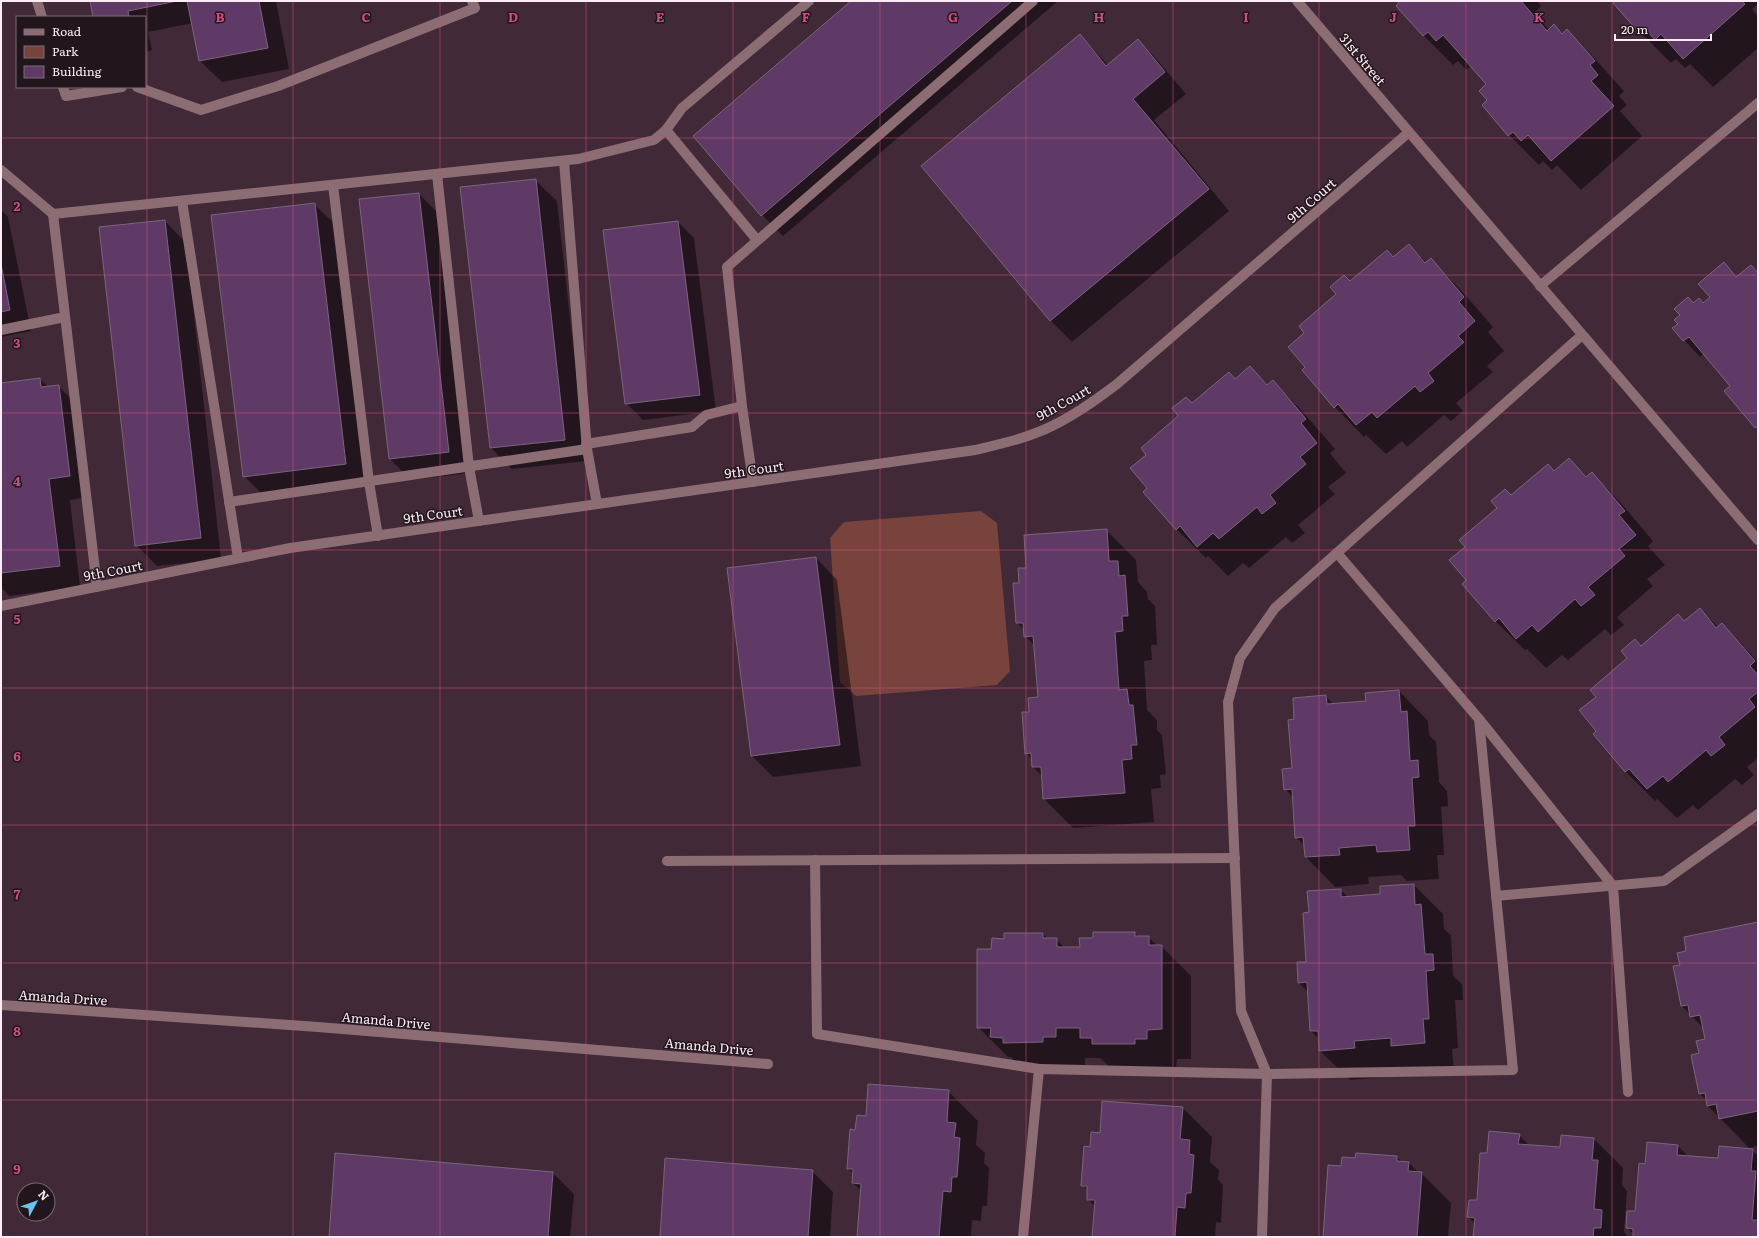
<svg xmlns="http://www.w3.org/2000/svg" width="1759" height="1238" font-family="Literata,serif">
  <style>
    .green { fill: #78433d }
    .shadow { fill: #0007 }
    .building { fill: #5f3a67; stroke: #79657d }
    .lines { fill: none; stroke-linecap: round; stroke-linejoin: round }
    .minor { stroke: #8b6d73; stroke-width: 10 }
    .grid { fill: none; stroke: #d14d82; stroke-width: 1; stroke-opacity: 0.55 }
    .labels { text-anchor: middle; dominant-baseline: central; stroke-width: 3; stroke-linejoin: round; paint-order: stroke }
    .street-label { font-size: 13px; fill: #feedf6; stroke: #22161d }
    .grid-label { font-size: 13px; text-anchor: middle; font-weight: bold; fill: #d14d82; stroke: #22161d; stroke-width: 3; stroke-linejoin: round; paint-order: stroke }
  </style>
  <rect width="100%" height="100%" fill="#422938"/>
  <path class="green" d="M 981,511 L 997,523 L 1010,671 L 997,685 L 856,696 L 840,682 L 830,538 L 844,522 Z"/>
  <g class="shadow">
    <path d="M 91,1 L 276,1 L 289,69 L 222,82 L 200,61 L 193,23 L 148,32 L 152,50 L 145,52 L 145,17 L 94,17 Z"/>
    <path d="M 853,1 L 1058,1 L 783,236 L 762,215 L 695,136 Z"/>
    <path d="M 1402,1 L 1537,1 L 1541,6 L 1534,13 L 1549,30 L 1554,26 L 1563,34 L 1567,31 L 1596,60 L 1624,91 L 1619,96 L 1627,105 L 1620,111 L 1642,136 L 1581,190 L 1557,165 L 1552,170 L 1543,161 L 1539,165 L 1509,135 L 1483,105 L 1489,100 L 1488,84 L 1471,66 L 1466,70 L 1458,61 L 1453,65 L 1424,36 L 1398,6 Z"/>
    <path d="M 1617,1 L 1757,1 L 1758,4 L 1752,9 L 1758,17 L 1758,48 L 1713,87 L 1690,64 L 1685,68 L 1676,59 L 1671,63 L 1642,34 Z"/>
    <path d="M 1080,35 L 1108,65 L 1138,40 L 1159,62 L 1186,94 L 1154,120 L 1229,211 L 1072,342 L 1051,321 L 922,166 Z"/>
    <path d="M 535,180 L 557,201 L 586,461 L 512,469 L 491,448 Z"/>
    <path d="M 419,194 L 440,215 L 470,473 L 411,480 L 389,458 Z"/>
    <path d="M 314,204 L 336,225 L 367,485 L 265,497 L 244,476 Z"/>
    <path d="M 1,210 L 8,217 L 31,331 L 1,337 Z"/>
    <path d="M 165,221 L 186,243 L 221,559 L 157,566 L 136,545 Z"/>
    <path d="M 678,222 L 694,238 L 716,411 L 643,420 L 626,403 Z"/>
    <path d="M 1409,245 L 1427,263 L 1431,260 L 1460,289 L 1493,327 L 1488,332 L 1504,351 L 1487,366 L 1493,372 L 1456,403 L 1463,411 L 1451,421 L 1444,415 L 1407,447 L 1402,441 L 1386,454 L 1366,435 L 1364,437 L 1335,407 L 1303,370 L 1307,367 L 1306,333 L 1350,282 L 1394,258 Z"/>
    <path d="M 1724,264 L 1737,277 L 1751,266 L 1758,273 L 1758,429 L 1726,391 L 1732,386 L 1704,353 L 1700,357 L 1673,328 L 1679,324 L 1693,304 L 1704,304 L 1711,297 Z"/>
    <path d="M 1250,367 L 1268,385 L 1273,382 L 1302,411 L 1335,449 L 1330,453 L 1346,473 L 1328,487 L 1335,494 L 1298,525 L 1305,533 L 1292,543 L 1286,537 L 1249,568 L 1243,563 L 1228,576 L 1208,556 L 1206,558 L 1176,529 L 1149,488 L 1148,455 L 1192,404 L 1235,380 Z"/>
    <path d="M 40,379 L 48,387 L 58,386 L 80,407 L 91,497 L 70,500 L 80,587 L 9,596 L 1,587 L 1,384 Z"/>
    <path d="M 1569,459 L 1587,477 L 1592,474 L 1621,503 L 1653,541 L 1648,546 L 1665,565 L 1647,579 L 1653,586 L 1617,617 L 1624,625 L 1611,635 L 1605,629 L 1568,660 L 1562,655 L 1546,668 L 1527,649 L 1525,650 L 1495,621 L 1468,580 L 1467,547 L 1511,496 L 1554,472 Z"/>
    <path d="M 1106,530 L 1136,560 L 1138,582 L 1147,592 L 1148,599 L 1155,606 L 1157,645 L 1151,645 L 1152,660 L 1144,661 L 1147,710 L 1157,720 L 1157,730 L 1162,735 L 1166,774 L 1160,775 L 1161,788 L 1151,789 L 1154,822 L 1073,828 L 1044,799 L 1042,776 L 1033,767 L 1032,760 L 1026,753 L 1030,713 L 1039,698 L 1035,646 L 1025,636 L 1025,630 L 1017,623 L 1020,584 L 1027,569 Z"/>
    <path d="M 816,558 L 837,580 L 861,766 L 773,777 L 752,756 L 729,569 Z"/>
    <path d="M 1699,609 L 1718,627 L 1722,624 L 1758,662 L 1758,758 L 1747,767 L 1754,775 L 1742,785 L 1735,779 L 1698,810 L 1693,805 L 1677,818 L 1657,799 L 1655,801 L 1625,771 L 1598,731 L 1597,697 L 1629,658 L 1635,640 L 1642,646 L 1685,622 Z"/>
    <path d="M 1399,691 L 1428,721 L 1429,735 L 1436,742 L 1439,782 L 1447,791 L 1448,806 L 1441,807 L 1444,855 L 1437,855 L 1439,879 L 1407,881 L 1401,875 L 1368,877 L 1369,884 L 1335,887 L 1306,857 L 1305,846 L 1296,837 L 1294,798 L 1285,789 L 1293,769 L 1295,720 L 1326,696 L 1333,704 L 1367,702 Z"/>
    <path d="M 1414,885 L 1443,914 L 1444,929 L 1451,935 L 1453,976 L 1462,984 L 1463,1000 L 1455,1000 L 1458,1048 L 1452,1049 L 1454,1072 L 1383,1070 L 1384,1077 L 1350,1080 L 1320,1051 L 1319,1039 L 1311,1031 L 1308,992 L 1299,983 L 1307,963 L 1310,913 L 1341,890 L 1349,898 L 1382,895 Z"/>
    <path d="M 1758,923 L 1758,1146 L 1749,1148 L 1708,1106 L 1707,1101 L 1700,1094 L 1692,1056 L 1700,1054 L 1706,1040 L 1704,1029 L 1682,1006 L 1681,966 Z"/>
    <path d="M 1135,933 L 1139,937 L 1148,937 L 1158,946 L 1161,946 L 1191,976 L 1191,1059 L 1177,1059 L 1176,1068 L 1110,1067 L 1100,1058 L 1085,1058 L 1085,1066 L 1021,1067 L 1011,1057 L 1008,1057 L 978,1027 L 992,950 L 1005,940 L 1043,934 L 1048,939 L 1056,939 L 1065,948 L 1081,948 L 1094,939 Z"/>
    <path d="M 948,1091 L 978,1121 L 976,1145 L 985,1153 L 984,1163 L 989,1168 L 987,1206 L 982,1206 L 981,1221 L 972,1220 L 971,1237 L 858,1237 L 861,1191 L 853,1183 L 854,1174 L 848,1169 L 856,1131 L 867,1117 Z"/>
    <path d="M 1183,1108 L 1212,1137 L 1210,1162 L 1219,1170 L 1218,1180 L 1223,1185 L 1221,1223 L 1216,1222 L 1215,1237 L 1093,1237 L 1095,1207 L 1088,1199 L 1088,1191 L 1083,1185 L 1091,1148 L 1101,1134 Z"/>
    <path d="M 1519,1135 L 1530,1146 L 1561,1149 L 1594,1139 L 1623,1168 L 1622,1185 L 1627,1191 L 1624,1232 L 1628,1237 L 1474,1237 L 1476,1224 L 1468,1217 L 1478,1201 L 1488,1154 Z"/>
    <path d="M 1678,1146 L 1689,1157 L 1719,1159 L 1752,1150 L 1758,1156 L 1758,1237 L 1634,1237 L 1634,1235 L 1627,1228 L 1636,1212 L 1646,1165 Z"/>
    <path d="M 1397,1157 L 1402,1162 L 1409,1163 L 1419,1173 L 1421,1173 L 1451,1203 L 1448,1237 L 1324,1237 L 1342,1167 L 1356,1159 Z"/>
    <path d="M 812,1171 L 833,1192 L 830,1237 L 661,1237 Z"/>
    <path d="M 553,1173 L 574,1194 L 570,1237 L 330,1237 Z"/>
  </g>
  <g class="building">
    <path d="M 90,1 L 177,1 L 128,11 L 129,17 L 93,17 Z"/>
    <path d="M 187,1 L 259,1 L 268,48 L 199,61 Z"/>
    <path d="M 851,1 L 1012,1 L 761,216 L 693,136 Z"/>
    <path d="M 1400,1 L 1521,1 L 1547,31 L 1554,24 L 1562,34 L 1567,29 L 1595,61 L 1590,65 L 1598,75 L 1591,81 L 1614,106 L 1551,161 L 1528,135 L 1521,141 L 1513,132 L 1508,136 L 1482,105 L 1487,100 L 1479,91 L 1486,84 L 1443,35 L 1436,41 L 1428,32 L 1423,36 L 1396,6 Z"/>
    <path d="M 1616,1 L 1742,1 L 1745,4 L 1683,59 L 1661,34 L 1655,40 L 1646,30 L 1641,35 L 1613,3 Z"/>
    <path d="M 1080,34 L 1106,66 L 1138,39 L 1165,72 L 1133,99 L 1209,189 L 1050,321 L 921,166 Z"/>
    <path d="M 536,179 L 565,440 L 490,448 L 460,187 Z"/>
    <path d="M 419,193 L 449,452 L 389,459 L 359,199 Z"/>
    <path d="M 315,203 L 346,464 L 243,477 L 211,215 Z"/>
    <path d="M 165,220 L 201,538 L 135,546 L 99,227 Z"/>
    <path d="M 678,221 L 700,395 L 625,404 L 603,230 Z"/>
    <path d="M 1409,244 L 1425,263 L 1431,258 L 1464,297 L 1459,302 L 1475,321 L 1458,336 L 1464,342 L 1428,373 L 1434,381 L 1420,392 L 1415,386 L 1377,418 L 1372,412 L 1356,425 L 1338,404 L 1334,408 L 1302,370 L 1305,367 L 1288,347 L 1304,333 L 1299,326 L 1336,294 L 1330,287 L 1344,275 L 1350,281 L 1387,250 L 1393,257 Z"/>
    <path d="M 1724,262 L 1736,277 L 1751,265 L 1758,273 L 1758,426 L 1755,428 L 1724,391 L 1730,386 L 1689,337 L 1683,341 L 1672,328 L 1678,324 L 1674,320 L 1680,315 L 1674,309 L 1688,297 L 1693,303 L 1699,298 L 1703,303 L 1710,297 L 1698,284 Z"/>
    <path d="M 1,264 L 10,310 L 1,312 Z"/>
    <path d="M 1250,366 L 1267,385 L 1273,380 L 1306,419 L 1301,423 L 1317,443 L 1300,457 L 1306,464 L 1270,495 L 1276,503 L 1262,514 L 1257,507 L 1219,539 L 1213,533 L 1197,547 L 1180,526 L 1176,530 L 1143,492 L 1147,488 L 1130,468 L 1146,455 L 1141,448 L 1178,416 L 1172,408 L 1186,397 L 1192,403 L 1229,372 L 1235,379 Z"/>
    <path d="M 40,378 L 41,387 L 59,385 L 70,476 L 49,479 L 60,566 L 1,573 L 1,383 Z"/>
    <path d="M 1569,458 L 1586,477 L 1592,472 L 1625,511 L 1619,515 L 1636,535 L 1619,549 L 1625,556 L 1588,587 L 1595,595 L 1581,606 L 1575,599 L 1538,632 L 1532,625 L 1516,639 L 1499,618 L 1495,622 L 1462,584 L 1466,580 L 1449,560 L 1465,547 L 1459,540 L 1497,508 L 1491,501 L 1505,489 L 1511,495 L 1548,464 L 1554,471 Z"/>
    <path d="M 1107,529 L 1109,561 L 1118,561 L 1119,576 L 1125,575 L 1128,616 L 1122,616 L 1123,631 L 1115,632 L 1119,690 L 1127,689 L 1129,705 L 1133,705 L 1137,745 L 1131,745 L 1132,759 L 1122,760 L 1125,793 L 1043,799 L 1041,767 L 1032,767 L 1031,753 L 1025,754 L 1022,712 L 1029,712 L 1028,698 L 1038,697 L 1033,636 L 1024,637 L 1023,623 L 1016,623 L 1013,583 L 1019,583 L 1018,568 L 1026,568 L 1024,535 Z"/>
    <path d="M 816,557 L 840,745 L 751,756 L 727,568 Z"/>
    <path d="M 1700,608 L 1716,628 L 1722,623 L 1755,661 L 1750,666 L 1758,675 L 1758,692 L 1749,699 L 1755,707 L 1719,737 L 1725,745 L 1711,756 L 1706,750 L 1668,782 L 1663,776 L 1647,789 L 1629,769 L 1625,772 L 1593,734 L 1596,731 L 1579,710 L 1596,697 L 1590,690 L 1627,658 L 1621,651 L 1635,639 L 1641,646 L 1678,614 L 1684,621 Z"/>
    <path d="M 1399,690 L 1401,712 L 1407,711 L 1410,761 L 1418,760 L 1419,777 L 1412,778 L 1415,826 L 1408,826 L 1410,850 L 1377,852 L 1376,845 L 1339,848 L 1340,855 L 1305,857 L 1303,837 L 1295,838 L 1292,789 L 1284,790 L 1282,769 L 1292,768 L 1288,720 L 1294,719 L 1293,698 L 1326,695 L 1327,704 L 1366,701 L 1365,693 Z"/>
    <path d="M 1414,884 L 1415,905 L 1421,904 L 1425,954 L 1433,954 L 1434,970 L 1426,971 L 1429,1019 L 1423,1019 L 1425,1043 L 1391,1046 L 1391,1038 L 1354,1041 L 1355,1048 L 1319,1051 L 1318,1031 L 1310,1031 L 1307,982 L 1298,983 L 1297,962 L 1306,962 L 1303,913 L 1309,912 L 1307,891 L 1341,889 L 1341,897 L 1380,894 L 1380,886 Z"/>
    <path d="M 1758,922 L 1758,1111 L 1719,1119 L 1716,1104 L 1707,1106 L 1705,1093 L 1699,1094 L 1691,1055 L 1699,1053 L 1696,1041 L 1705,1039 L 1700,1015 L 1690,1017 L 1688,1005 L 1681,1006 L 1673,966 L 1680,965 L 1677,953 L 1686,951 L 1684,937 Z"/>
    <path d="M 1093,932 L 1135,932 L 1135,936 L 1149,936 L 1149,945 L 1162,945 L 1162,1029 L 1147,1030 L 1147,1039 L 1135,1039 L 1135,1044 L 1092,1044 L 1092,1038 L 1080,1038 L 1080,1028 L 1056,1028 L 1056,1037 L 1043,1037 L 1043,1042 L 1003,1043 L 1003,1038 L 990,1037 L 991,1028 L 977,1028 L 977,949 L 991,949 L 992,938 L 1004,939 L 1004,933 L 1043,933 L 1043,938 L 1057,938 L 1057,947 L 1080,947 L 1079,938 L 1093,938 Z"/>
    <path d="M 868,1084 L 949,1090 L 947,1122 L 956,1123 L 954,1137 L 960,1138 L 957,1177 L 952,1177 L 951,1192 L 943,1191 L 939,1237 L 857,1237 L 861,1184 L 852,1183 L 853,1169 L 847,1169 L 850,1129 L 855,1130 L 857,1115 L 866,1116 Z"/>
    <path d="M 1102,1101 L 1183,1107 L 1180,1139 L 1190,1140 L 1189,1154 L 1194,1155 L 1191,1193 L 1186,1193 L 1185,1208 L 1177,1207 L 1175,1237 L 1092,1237 L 1095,1200 L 1087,1200 L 1087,1186 L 1081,1186 L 1084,1146 L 1090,1147 L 1091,1132 L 1100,1133 Z"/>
    <path d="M 1489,1131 L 1520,1134 L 1518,1144 L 1560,1147 L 1561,1135 L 1594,1138 L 1592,1160 L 1598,1160 L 1594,1209 L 1602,1210 L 1601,1228 L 1594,1228 L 1593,1237 L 1473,1237 L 1475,1218 L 1467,1217 L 1469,1200 L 1477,1200 L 1480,1153 L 1487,1153 Z"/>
    <path d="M 1647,1142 L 1678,1145 L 1677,1155 L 1718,1158 L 1719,1146 L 1753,1149 L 1751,1171 L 1756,1171 L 1752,1220 L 1758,1220 L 1758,1237 L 1633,1237 L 1633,1229 L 1626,1228 L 1627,1211 L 1635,1211 L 1639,1163 L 1645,1164 Z"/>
    <path d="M 335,1153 L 553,1172 L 548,1237 L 329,1237 Z"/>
    <path d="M 1356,1153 L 1397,1156 L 1397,1161 L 1409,1162 L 1408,1171 L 1422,1172 L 1417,1237 L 1323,1237 L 1328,1165 L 1341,1166 L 1342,1157 L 1355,1158 Z"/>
    <path d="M 665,1158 L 813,1170 L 808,1237 L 660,1237 Z"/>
  </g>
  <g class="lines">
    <g class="minor">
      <path d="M 37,1 L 42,17"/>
      <path d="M 1297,1 L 1758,540"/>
      <path d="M 63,87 L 66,96 L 122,87"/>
      <path d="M 137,87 L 201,110 L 278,86 L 475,8 L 472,1"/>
      <path d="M 666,130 L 757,240"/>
      <path d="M 564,161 L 587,449"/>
      <path d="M 1,170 L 53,214 L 578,159 L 654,140 L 666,130 L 682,108 L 809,1"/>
      <path d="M 437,174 L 469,467 L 479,521"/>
      <path d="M 333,185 L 369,482 L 378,536"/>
      <path d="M 182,201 L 238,558"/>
      <path d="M 53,214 L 97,587"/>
      <path d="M 1540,286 L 1758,103"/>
      <path d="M 1,330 L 65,317"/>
      <path d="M 742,406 L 753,482"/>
      <path d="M 586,444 L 692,427 L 706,415 L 742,406 L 727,267 L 1033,1"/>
      <path d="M 229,502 L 587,449 L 597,504"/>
      <path d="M 1,606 L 290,548 L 975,450 C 1000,444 1028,438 1052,426 C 1075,415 1096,400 1117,384 L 1408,133"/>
      <path d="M 1479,719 L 1613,886 L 1628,1092"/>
      <path d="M 815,860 L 817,1034 L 1039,1069"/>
      <path d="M 667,861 L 1235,858"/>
      <path d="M 1496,896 L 1664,881 L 1758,814"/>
      <path d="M 1,1005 L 318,1027 L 768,1064"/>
      <path d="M 1023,1237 L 1039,1069 L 1267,1074 L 1513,1070 L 1479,719 L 1337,553"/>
      <path d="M 1262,1237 L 1267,1074 L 1241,1011 L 1228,702 L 1240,658 L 1275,608 L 1582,335"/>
    </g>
  </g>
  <path class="grid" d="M 147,1 L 147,1237M 293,1 L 293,1237M 440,1 L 440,1237M 586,1 L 586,1237M 733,1 L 733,1237M 880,1 L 880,1237M 1026,1 L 1026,1237M 1173,1 L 1173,1237M 1319,1 L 1319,1237M 1466,1 L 1466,1237M 1612,1 L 1612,1237M 1,138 L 1758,138M 1,275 L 1758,275M 1,413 L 1758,413M 1,550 L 1758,550M 1,688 L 1758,688M 1,825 L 1758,825M 1,963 L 1758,963M 1,1100 L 1758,1100"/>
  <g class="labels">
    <g class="street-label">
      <text transform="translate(1363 59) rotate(50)">31st Street</text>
      <text transform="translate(1311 200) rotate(-41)">9th Court</text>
      <text transform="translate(1063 402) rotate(-29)">9th Court</text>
      <text transform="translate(754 469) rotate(-8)">9th Court</text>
      <text transform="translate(433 514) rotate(-8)">9th Court</text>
      <text transform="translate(113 570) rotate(-11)">9th Court</text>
      <text transform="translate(63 997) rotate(4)">Amanda Drive</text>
      <text transform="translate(386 1020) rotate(5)">Amanda Drive</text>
      <text transform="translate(709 1046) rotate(5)">Amanda Drive</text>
    </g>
  </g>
  <g class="grid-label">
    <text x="220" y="22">B</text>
    <text x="366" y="22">C</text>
    <text x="513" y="22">D</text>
    <text x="660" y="22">E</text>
    <text x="806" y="22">F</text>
    <text x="953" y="22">G</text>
    <text x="1099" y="22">H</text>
    <text x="1246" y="22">I</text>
    <text x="1393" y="22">J</text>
    <text x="1539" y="22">K</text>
    <text x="17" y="211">2</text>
    <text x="17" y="348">3</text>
    <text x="17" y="486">4</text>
    <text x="17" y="624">5</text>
    <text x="17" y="761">6</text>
    <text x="17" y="899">7</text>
    <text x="17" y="1036">8</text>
    <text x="17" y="1174">9</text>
  </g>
  <rect width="1759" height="1238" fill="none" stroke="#feedf6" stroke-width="4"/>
  <rect x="16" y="16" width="130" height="72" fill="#22161d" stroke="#7a6c74"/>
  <rect x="24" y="29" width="20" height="6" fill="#8b6d73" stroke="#7a6c74"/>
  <text x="52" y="36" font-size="12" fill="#feedf6">Road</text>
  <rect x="24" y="46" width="20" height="12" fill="#78433d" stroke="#7a6c74"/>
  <text x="52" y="56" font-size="12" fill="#feedf6">Park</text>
  <rect x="24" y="66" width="20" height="12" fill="#5f3a67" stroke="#7a6c74"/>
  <text x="52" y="76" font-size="12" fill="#feedf6">Building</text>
  <g transform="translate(36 1202) rotate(49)"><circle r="19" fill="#22161d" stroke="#7a6c74"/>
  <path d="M0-3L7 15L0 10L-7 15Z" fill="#66c4ef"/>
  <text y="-6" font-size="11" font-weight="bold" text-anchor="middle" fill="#feedf6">N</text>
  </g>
  <path d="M1615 34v6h96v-6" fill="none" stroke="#feedf6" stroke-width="2"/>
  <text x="1621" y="34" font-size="12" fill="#feedf6" stroke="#22161d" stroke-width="3" paint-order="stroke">20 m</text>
</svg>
